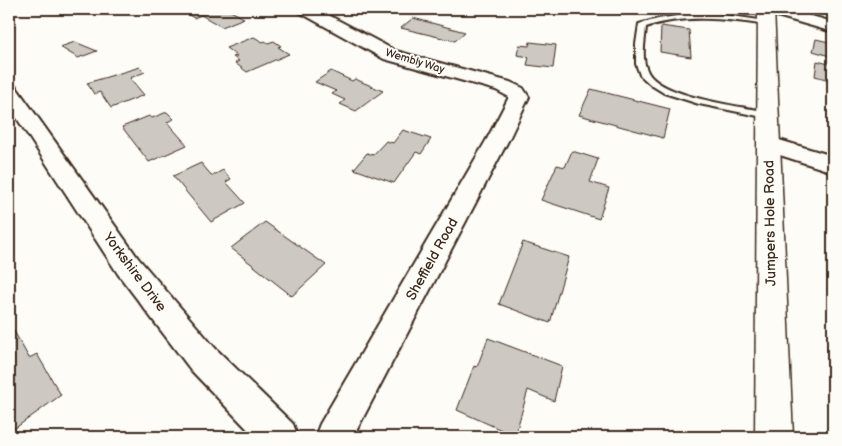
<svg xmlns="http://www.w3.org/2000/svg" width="842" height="446" font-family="'Balsamiq Sans',sans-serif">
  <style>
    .building { fill: #cdc8c2; stroke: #3b2a1e }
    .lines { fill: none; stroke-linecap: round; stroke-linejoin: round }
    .lane-casing { stroke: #3b2a1e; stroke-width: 4 }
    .street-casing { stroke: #3b2a1e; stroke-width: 4 }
    .secondary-casing { stroke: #3b2a1e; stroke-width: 3 }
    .lane { fill: #fdfcf7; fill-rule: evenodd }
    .street { fill: #fdfcf7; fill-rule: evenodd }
    .secondary { fill: #fdfcf7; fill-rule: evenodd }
    .labels { text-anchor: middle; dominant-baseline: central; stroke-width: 4; stroke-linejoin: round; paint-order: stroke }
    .far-street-label { font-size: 11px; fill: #3b2a1e; stroke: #fdfcf7 }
    .street-label { font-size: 14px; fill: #3b2a1e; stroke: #fdfcf7 }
  </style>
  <rect width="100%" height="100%" fill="#fdfcf7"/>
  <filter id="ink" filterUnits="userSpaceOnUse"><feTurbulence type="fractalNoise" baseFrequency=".02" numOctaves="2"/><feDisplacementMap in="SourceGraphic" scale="10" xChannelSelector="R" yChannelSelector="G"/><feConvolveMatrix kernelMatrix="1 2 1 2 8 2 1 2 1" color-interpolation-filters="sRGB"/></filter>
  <g filter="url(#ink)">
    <g class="building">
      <path d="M 200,9 L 227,9 L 244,18 L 222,27 L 201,15 L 194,18 L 187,14 Z"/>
      <path d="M 362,9 L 385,9 L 372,14 Z"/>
      <path d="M 413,18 L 465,32 L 455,41 L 401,28 Z"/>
      <path d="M 661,26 L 689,30 L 691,57 L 660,52 Z"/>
      <path d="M 254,37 L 263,42 L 265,41 L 268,43 L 274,41 L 281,46 L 278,47 L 289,54 L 247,72 L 235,63 L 239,61 L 233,57 L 237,56 L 226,48 Z"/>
      <path d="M 816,39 L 833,43 L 833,57 L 813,51 Z"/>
      <path d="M 75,42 L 97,51 L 78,58 L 60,47 Z"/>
      <path d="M 530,42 L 556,45 L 553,68 L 527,65 L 529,57 L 517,55 L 519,45 L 529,46 Z"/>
      <path d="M 817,61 L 833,65 L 833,81 L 815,76 Z"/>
      <path d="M 140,67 L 145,72 L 130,78 L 144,95 L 111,108 L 100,92 L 94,94 L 87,83 Z"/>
      <path d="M 331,71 L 352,81 L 355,79 L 383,91 L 356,111 L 340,104 L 345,100 L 332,94 L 336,91 L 315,82 Z"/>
      <path d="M 591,89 L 670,109 L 663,138 L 579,115 Z"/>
      <path d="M 167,112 L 174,119 L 167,122 L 187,145 L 149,162 L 122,127 L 149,116 L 152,118 Z"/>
      <path d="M 403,130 L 431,139 L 421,154 L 416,152 L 394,183 L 354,169 L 367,153 L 373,155 L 386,141 L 393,143 Z"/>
      <path d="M 572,151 L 598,159 L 590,182 L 609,188 L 599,219 L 541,200 L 557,165 L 565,167 Z"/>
      <path d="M 201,163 L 212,176 L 223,170 L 231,179 L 226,182 L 245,203 L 211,222 L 173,176 Z"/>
      <path d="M 265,222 L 326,265 L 292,296 L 231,248 Z"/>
      <path d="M 523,242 L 569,257 L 550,323 L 499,304 Z"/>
      <path d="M 9,322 L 29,358 L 37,354 L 61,395 L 14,429 L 9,419 Z"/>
      <path d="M 488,338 L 562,366 L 554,401 L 528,390 L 515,436 L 457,410 L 474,366 L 477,367 Z"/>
    </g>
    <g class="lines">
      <g class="lane-casing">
        <path id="lane" d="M 688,14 L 718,14 L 766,21 L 770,23 L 766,25 C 725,19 686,14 646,27 C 645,41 641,57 647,70 C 658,98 744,106 772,113 L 772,117 L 768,118 L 699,104 L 664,93 L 651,85 L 640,75 L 636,64 L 636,44 L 639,24 L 658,19 Z"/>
      </g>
      <g class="street-casing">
        <g id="street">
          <path d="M 297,9 L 317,9 L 396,51 L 510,82 L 523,88 L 529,97 L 509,139 L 353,437 L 315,437 L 320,424 L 487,139 L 509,97 L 496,90 L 384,59 L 299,12 Z"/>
          <path d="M 761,9 L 786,9 L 833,22 L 833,32 L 763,12 Z"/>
          <path d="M 9,85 L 16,87 L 138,258 L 215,348 L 293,424 L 298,437 L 255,437 L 191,370 L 118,274 L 9,106 Z"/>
          <path d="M 769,137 L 833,156 L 833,172 L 761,149 L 758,144 L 761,139 Z"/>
        </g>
      </g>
      <g class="secondary-casing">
        <path id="secondary" d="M 758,9 L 774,9 L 793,437 L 755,437 Z"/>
      </g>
      <use href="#lane" class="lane"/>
      <use href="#street" class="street"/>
      <use href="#secondary" class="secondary"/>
    </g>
  </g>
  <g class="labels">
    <g class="far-street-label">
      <text transform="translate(415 61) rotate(17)">Wembly Way</text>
    </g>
    <g class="street-label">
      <text transform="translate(770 223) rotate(-91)">Jumpers Hole Road</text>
      <text transform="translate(432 259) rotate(-61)">Sheffield Road</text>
      <text transform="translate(135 272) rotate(53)">Yorkshire Drive</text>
    </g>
  </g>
  <rect width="842" height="446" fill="none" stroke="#fdfcf7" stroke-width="30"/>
  <rect x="15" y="15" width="812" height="416" fill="none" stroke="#3b2a1e" stroke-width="2" filter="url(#ink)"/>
</svg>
